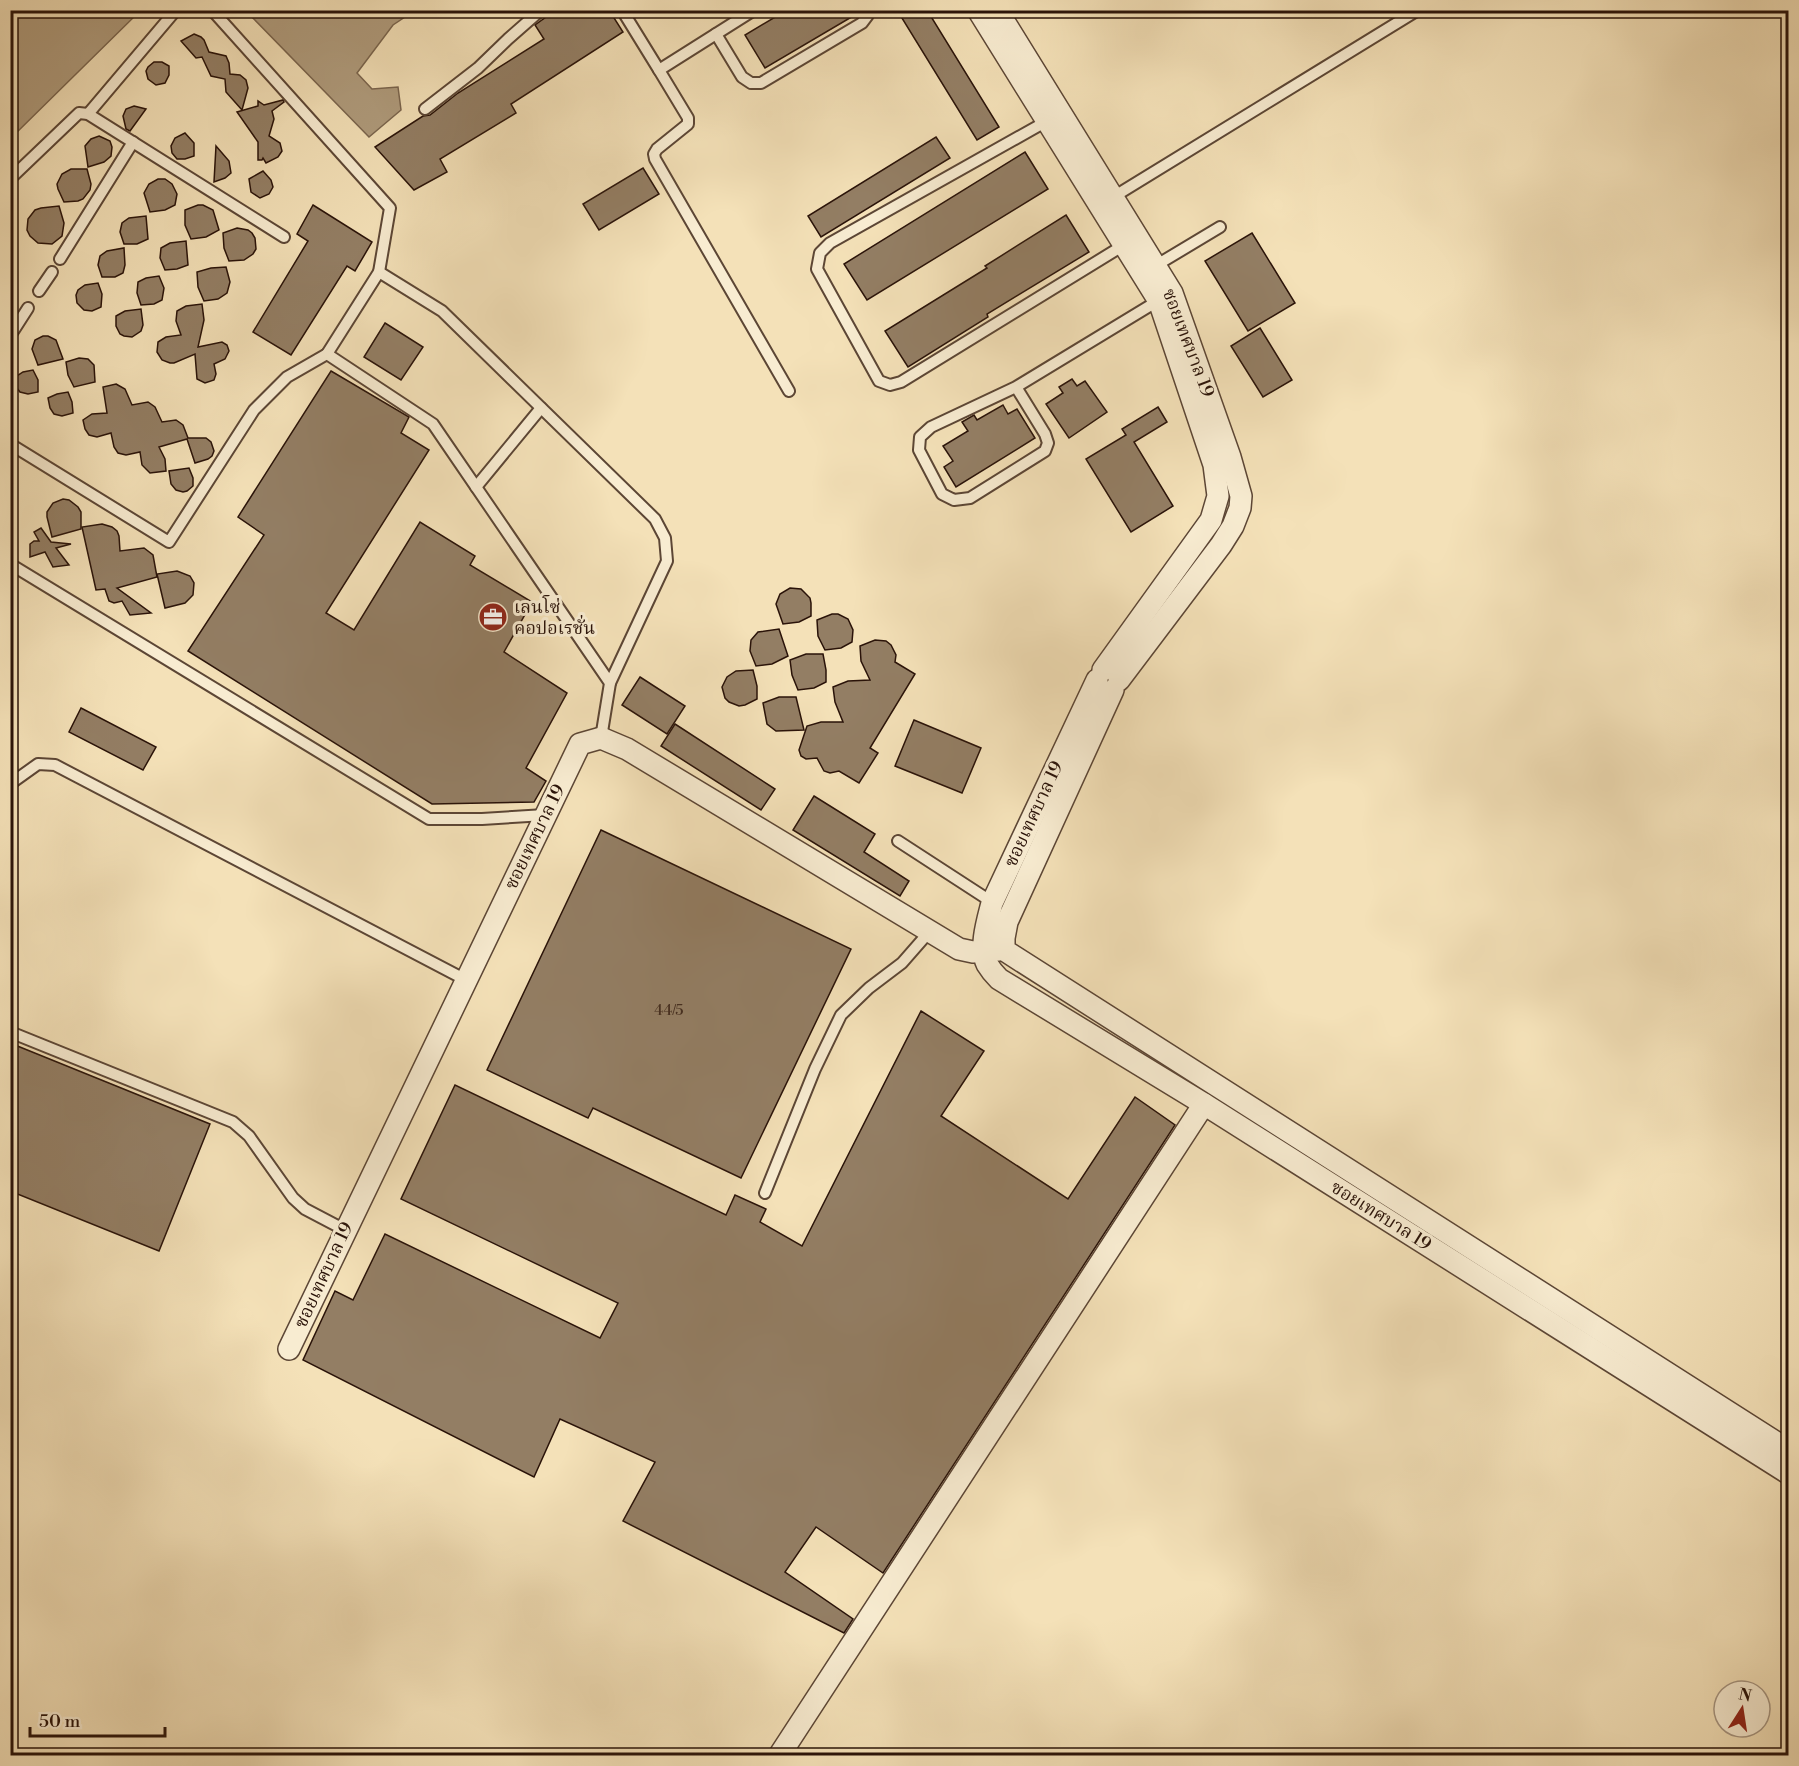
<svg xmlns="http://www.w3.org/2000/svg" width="1799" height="1766" font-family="'Libre Bodoni','Noto Serif Thai',serif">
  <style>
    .water { fill: #af9b7c; stroke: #7a654e; stroke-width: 1.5 }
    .building { fill: #937e64; stroke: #2a1309; stroke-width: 1.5 }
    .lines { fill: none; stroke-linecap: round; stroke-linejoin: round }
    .service-casing { stroke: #5c4635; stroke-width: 14 }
    .minor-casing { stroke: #5c4635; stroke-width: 24 }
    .service { stroke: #f8ecd1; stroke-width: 10 }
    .minor { stroke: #f8ecd1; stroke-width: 21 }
    .labels { text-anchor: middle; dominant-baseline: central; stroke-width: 6; stroke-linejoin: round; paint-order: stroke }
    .number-label { font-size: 15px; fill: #442e20 }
    .street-label { font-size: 18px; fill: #2a1309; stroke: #f8ecd1 }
    .poi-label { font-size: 18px; fill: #2a1309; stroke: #f8ecd1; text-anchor: start }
  </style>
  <rect width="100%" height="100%" fill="#f4e1b8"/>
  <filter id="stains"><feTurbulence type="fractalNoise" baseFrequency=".00333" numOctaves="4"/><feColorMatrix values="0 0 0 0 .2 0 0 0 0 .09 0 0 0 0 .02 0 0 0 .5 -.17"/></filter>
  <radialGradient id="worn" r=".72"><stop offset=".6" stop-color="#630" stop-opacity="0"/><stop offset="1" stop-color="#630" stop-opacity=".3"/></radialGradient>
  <g class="water">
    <path d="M 11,10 L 140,10 L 140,11 L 11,138 Z"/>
    <path d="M 246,11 L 414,11 L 393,25 L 357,73 L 372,89 L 398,87 L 401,110 L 369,137 Z"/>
  </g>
  <g class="building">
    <path d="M 556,10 L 609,10 L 623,32 L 511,104 L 516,113 L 440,159 L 447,172 L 414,190 L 375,147 L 423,116 L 430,115 L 458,93 L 544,39 L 535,25 Z"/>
    <path d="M 787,10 L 860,10 L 860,12 L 765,68 L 745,35 Z"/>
    <path d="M 897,10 L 927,10 L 999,127 L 977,140 Z"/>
    <path d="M 194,34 L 201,37 L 204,40 L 209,52 L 226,56 L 229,63 L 230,74 L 240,75 L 246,80 L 248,88 L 242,110 L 226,92 L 225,79 L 211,76 L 202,57 L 196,58 L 181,41 Z"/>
    <path d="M 154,62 L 162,62 L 169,66 L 169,75 L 165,83 L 156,85 L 148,79 L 146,71 L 148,67 Z"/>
    <path d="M 283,100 L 284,102 L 272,111 L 274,119 L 269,136 L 280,143 L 282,151 L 278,157 L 266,163 L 263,158 L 262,160 L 258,160 L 258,142 L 237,112 L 258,106 L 258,101 L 264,105 Z"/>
    <path d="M 134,106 L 146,109 L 130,131 L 126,129 L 123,116 L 126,109 Z"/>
    <path d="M 185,133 L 194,143 L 194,156 L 185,159 L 177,159 L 172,153 L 171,146 L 175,138 Z"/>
    <path d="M 99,136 L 110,141 L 112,147 L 111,156 L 104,162 L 88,167 L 85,146 L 91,139 Z"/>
    <path d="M 936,137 L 950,158 L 821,237 L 808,216 Z"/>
    <path d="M 216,146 L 229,161 L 231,173 L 225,178 L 214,182 Z"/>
    <path d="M 1025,152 L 1048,189 L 867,300 L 844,264 Z"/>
    <path d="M 643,168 L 659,194 L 599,230 L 583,204 Z"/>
    <path d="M 71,169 L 87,169 L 91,184 L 90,190 L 83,199 L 78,201 L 64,202 L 58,189 L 57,184 L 62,174 Z"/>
    <path d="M 263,171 L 271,180 L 273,187 L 269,194 L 260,198 L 251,192 L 249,179 Z"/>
    <path d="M 158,179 L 165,179 L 172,184 L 177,194 L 175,205 L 165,210 L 150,212 L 144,193 L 149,184 Z"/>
    <path d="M 198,205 L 203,205 L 213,210 L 219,230 L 206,237 L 191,239 L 185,225 L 185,210 Z"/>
    <path d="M 313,205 L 372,242 L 355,271 L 347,266 L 291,355 L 253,332 L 308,241 L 297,234 Z"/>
    <path d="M 59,206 L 64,223 L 62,236 L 52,244 L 38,243 L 30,236 L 27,230 L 28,219 L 35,210 L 41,208 Z"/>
    <path d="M 1066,215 L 1089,252 L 987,314 L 988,317 L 908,367 L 885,331 L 987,268 L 985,266 Z"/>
    <path d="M 146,216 L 148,239 L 137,244 L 124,244 L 120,232 L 122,223 L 129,218 Z"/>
    <path d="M 237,228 L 248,230 L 252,233 L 255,238 L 256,249 L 253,254 L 244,260 L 229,261 L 224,248 L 223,233 Z"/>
    <path d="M 1252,233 L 1295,303 L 1248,331 L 1205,261 Z"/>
    <path d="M 186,241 L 188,265 L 177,269 L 165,270 L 160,258 L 161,248 L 170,243 Z"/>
    <path d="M 124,248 L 125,265 L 123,273 L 115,277 L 102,277 L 98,265 L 100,256 L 107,251 Z"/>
    <path d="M 226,267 L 230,282 L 227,293 L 218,299 L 204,301 L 198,287 L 197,272 L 211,268 Z"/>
    <path d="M 159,276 L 164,288 L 162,300 L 154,304 L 141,305 L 137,293 L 138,282 L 146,278 Z"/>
    <path d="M 98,283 L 102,294 L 101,307 L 92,311 L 84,310 L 77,303 L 76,295 L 78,290 L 85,285 Z"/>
    <path d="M 202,304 L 204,320 L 198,347 L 222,342 L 227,345 L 229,351 L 225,359 L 214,364 L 216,374 L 214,380 L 205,383 L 197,379 L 195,354 L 174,363 L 170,363 L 162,360 L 157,352 L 158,342 L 166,337 L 181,335 L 176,321 L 177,311 L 186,306 Z"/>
    <path d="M 141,309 L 143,325 L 141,331 L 132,337 L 124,336 L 120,334 L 116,326 L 116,316 L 125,311 Z"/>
    <path d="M 385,323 L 423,347 L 401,380 L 364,357 Z"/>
    <path d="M 1260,328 L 1292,380 L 1263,397 L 1231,346 Z"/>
    <path d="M 43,336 L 48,336 L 56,340 L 63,359 L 38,365 L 32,349 L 35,340 Z"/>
    <path d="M 79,358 L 88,359 L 94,365 L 95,382 L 74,387 L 68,375 L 66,362 Z"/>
    <path d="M 33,370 L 38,380 L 38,392 L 28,394 L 20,392 L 16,387 L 17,376 L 23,372 Z"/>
    <path d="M 331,371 L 409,417 L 401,433 L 429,450 L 326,613 L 354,630 L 420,522 L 475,556 L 470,565 L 532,602 L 504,652 L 567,693 L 526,768 L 546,781 L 534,802 L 432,804 L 188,651 L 264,535 L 238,517 Z"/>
    <path d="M 1072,379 L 1077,386 L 1085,381 L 1107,412 L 1069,438 L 1046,404 L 1063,393 L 1059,387 Z"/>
    <path d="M 116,384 L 125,389 L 132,405 L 148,402 L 155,407 L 162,422 L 176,420 L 183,425 L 188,438 L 206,438 L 211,442 L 214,451 L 212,456 L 208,459 L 195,463 L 187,439 L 159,447 L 165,459 L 166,471 L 150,473 L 142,465 L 140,452 L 126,455 L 118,453 L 114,447 L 111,433 L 97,437 L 89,435 L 85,429 L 83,420 L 92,414 L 107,413 L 103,387 Z"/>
    <path d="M 68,392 L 72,402 L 73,413 L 62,416 L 54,414 L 50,408 L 48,398 L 57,394 Z"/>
    <path d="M 1003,405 L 1008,414 L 1017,409 L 1035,438 L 956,487 L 944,467 L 953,461 L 943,446 L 968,431 L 962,422 L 974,415 L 977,420 Z"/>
    <path d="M 1158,407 L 1167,422 L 1134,442 L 1173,506 L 1131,532 L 1086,459 L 1126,435 L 1122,429 Z"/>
    <path d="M 189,468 L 193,478 L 193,486 L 187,491 L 183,492 L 176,490 L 171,484 L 169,471 Z"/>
    <path d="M 63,499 L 69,500 L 78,507 L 81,512 L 81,529 L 52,537 L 47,517 L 47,512 L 53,503 Z"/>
    <path d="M 102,524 L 112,527 L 117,531 L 119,536 L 120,551 L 144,548 L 153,555 L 157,577 L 117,588 L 151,613 L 130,615 L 122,601 L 114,603 L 109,601 L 105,589 L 96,590 L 82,527 Z"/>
    <path d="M 41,528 L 51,542 L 71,544 L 56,548 L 69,565 L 53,567 L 45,552 L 30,557 L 30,544 L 34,541 L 39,541 L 34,532 Z"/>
    <path d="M 177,571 L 190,576 L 194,583 L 193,595 L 185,603 L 165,608 L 157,574 Z"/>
    <path d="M 790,588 L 801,589 L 810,598 L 811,603 L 811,616 L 799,622 L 783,624 L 776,604 L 780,594 Z"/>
    <path d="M 832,614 L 838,614 L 848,619 L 853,630 L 852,642 L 841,648 L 825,650 L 818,636 L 817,620 Z"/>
    <path d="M 779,629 L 788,656 L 772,664 L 756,666 L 750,651 L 751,640 L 758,632 Z"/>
    <path d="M 875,640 L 886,641 L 891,645 L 896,655 L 895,662 L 915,674 L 870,748 L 878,753 L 859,783 L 839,771 L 830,773 L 824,771 L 817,758 L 806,759 L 801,756 L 799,750 L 807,726 L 821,722 L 843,722 L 835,702 L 833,687 L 848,681 L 870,680 L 861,661 L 860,646 Z"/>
    <path d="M 806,654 L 823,654 L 826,670 L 826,682 L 814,688 L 798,690 L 792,675 L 790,660 Z"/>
    <path d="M 753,670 L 757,686 L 757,699 L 745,705 L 739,706 L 729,702 L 725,698 L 722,687 L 727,677 L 736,671 Z"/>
    <path d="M 640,677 L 685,706 L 667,734 L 622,705 Z"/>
    <path d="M 779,697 L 796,697 L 804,730 L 776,731 L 767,724 L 763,703 Z"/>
    <path d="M 81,708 L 156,747 L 143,770 L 69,732 Z"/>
    <path d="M 914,720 L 981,748 L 962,793 L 895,766 Z"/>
    <path d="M 675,724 L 775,789 L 761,810 L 661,746 Z"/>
    <path d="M 814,796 L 875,834 L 864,852 L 909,881 L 900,896 L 793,830 Z"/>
    <path d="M 601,830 L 851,949 L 741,1178 L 593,1108 L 588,1118 L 487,1070 Z"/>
    <path d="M 921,1011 L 984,1051 L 941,1116 L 1068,1199 L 1135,1097 L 1175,1125 L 883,1573 L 816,1527 L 785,1572 L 853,1619 L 844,1633 L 623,1521 L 655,1462 L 560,1419 L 534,1477 L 303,1360 L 335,1291 L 353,1300 L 385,1234 L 600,1338 L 618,1303 L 401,1199 L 455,1085 L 726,1215 L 735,1195 L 766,1209 L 760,1222 L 802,1246 Z"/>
    <path d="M 10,1043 L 210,1124 L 159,1251 L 10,1191 Z"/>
  </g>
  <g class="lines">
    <g class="service-casing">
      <g id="service">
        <path d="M 212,10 L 390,208 L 379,272 L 327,354 L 433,424 L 610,683 L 601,738"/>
        <path d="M 622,10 L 659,70"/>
        <path d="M 754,10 L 659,70 L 688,118 L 688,124 L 657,149 L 654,154 L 655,159 L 789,391"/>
        <path d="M 716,34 L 742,77 L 751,83 L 761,83 L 862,23 L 868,15 L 867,10"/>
        <path d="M 425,109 L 478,68 L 508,39 L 541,10"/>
        <path d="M 88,114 L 176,10"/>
        <path d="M 1047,121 L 830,243 L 820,253 L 817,269 L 879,381 L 890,385 L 901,382 L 1124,245"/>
        <path d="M 10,179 L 79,113 L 88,114 L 284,237"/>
        <path d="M 1110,199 L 1418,10"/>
        <path d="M 60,259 L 133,142"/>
        <path d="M 1155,266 L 1220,227"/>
        <path d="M 379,272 L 442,311 L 655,519 L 665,538 L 667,561 L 610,683"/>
        <path d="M 39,291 L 52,272"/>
        <path d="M 10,336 L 28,308"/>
        <path d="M 1016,387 L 1045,434 L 1048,443 L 1045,451 L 970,498 L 954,500 L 942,494 L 919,450 L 920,437 L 931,427 L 1016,387 L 1161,299"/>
        <path d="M 10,444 L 169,542 L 254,410 L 287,377 L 327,354"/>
        <path d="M 476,487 L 541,408"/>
        <path d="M 10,564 L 429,819 L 482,819 L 545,815"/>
        <path d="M 10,784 L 38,764 L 55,765 L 466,980"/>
        <path d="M 898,841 L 995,904"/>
        <path d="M 10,1032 L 233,1122 L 249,1136 L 293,1198 L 305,1209 L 345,1230"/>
        <path d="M 765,1193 L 815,1069 L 841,1015 L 869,988 L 902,963 L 930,931"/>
      </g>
    </g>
    <g class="minor-casing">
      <g id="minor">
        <path d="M 978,10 L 1159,301 L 1214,465 L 1218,496 L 1211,520 L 1103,670"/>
        <path d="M 997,10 L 1172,293 L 1230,457 L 1241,496 L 1240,508 L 1233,526 L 1221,545 L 1119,680"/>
        <path d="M 1097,680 L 992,903 C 988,919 979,948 987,964 C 990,969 995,975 999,979 L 1204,1104 L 1788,1473"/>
        <path d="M 1113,690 L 1007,922 L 1004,938 L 1004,950 L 1788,1450"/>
        <path d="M 289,1349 L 580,744 L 601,738 L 627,749 L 959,949 L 973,952 L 999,950"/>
        <path d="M 779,1756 L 1204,1104"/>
      </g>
    </g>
    <use href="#service" class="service"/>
    <use href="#minor" class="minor"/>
  </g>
  <defs>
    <g id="office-disc" transform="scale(1.5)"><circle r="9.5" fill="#8f2418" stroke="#f8ecd1"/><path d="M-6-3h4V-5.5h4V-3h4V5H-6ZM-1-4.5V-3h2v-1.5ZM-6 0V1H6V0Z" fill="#fff"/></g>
  </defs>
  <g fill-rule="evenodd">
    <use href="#office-disc" x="493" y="617"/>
  </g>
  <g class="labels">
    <g class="number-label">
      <text x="669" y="1010">44/5</text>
    </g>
    <g class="street-label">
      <text transform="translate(1188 343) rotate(69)">ซอยเทศบาล 19</text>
      <text transform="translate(1034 814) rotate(-65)">ซอยเทศบาล 19</text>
      <text transform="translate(535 837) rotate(-64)">ซอยเทศบาล 19</text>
      <text transform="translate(1381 1216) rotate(32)">ซอยเทศบาล 19</text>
      <text transform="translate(324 1275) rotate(-65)">ซอยเทศบาล 19</text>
    </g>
    <g class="poi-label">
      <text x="514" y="607">เลนโซ่<tspan x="514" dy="21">คอปอเรชั่น</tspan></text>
    </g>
  </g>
  <rect width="1799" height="1766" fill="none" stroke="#f4e1b8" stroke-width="36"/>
  <rect x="12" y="12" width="1775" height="1742" fill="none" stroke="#2a1309" stroke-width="3"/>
  <rect x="18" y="18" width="1763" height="1730" fill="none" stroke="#2a1309" stroke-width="1.5"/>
  <g transform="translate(1742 1709) rotate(12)"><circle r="28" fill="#f8ecd1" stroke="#a69581" stroke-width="1.5"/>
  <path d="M0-4.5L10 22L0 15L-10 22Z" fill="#8f2418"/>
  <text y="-9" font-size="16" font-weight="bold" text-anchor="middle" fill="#2a1309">N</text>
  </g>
  <path d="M30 1727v9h135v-9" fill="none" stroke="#2a1309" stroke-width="3"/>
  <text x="39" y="1727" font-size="18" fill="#2a1309" stroke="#f8ecd1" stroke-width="4.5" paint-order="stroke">50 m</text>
  <rect width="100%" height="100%" filter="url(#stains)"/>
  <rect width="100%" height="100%" fill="url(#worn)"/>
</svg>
